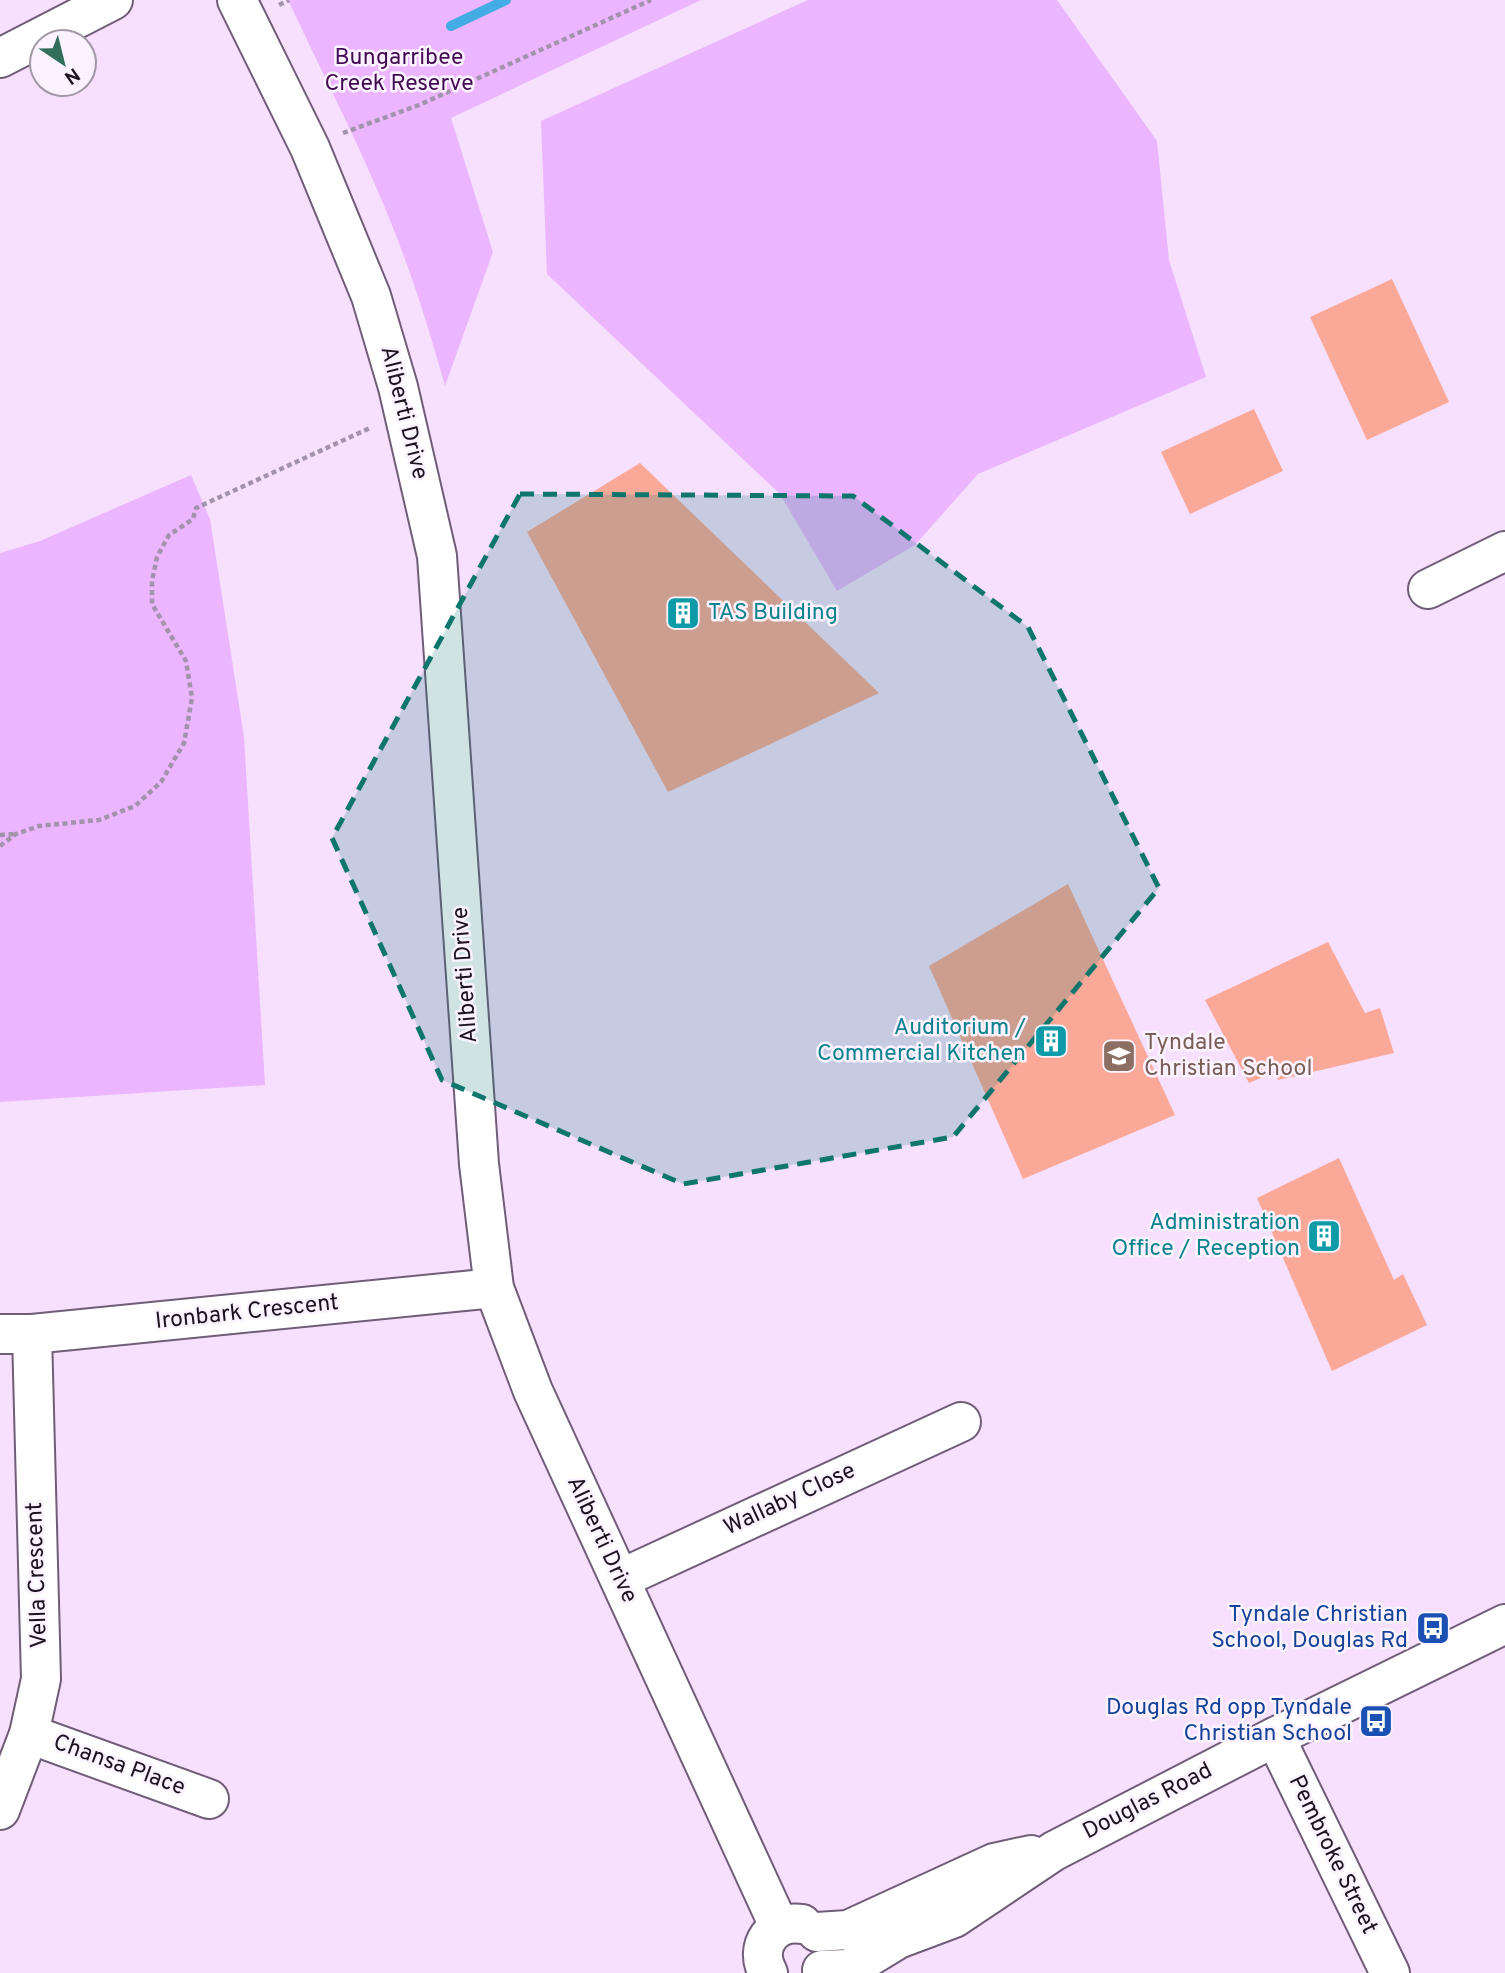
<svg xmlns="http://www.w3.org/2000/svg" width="1505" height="1973" font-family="Overpass,sans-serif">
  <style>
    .green { fill: #ebb6ff }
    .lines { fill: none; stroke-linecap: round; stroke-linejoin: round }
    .stream { stroke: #44ace5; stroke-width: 10 }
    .building { fill: #faa898 }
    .minor-casing { stroke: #705d78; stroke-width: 42 }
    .path { stroke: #a393aa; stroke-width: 4.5; stroke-dasharray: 5 3.5; stroke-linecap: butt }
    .minor { stroke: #fff; stroke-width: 38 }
    .marked { fill: #0f766e; fill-opacity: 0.2; stroke: #0f766e; stroke-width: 5; stroke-dasharray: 14 9; stroke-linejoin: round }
    .labels { text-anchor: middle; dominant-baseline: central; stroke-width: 5; stroke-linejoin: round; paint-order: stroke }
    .park-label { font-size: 23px; fill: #410951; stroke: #fbf2ff }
    .street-label { font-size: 23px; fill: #1a121d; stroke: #fbf2ff }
    .culture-label { font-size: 23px; fill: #0d838f; stroke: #fbf2ff; text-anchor: end }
    .education-label { font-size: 23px; fill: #785e54; stroke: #fbf2ff; text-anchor: start }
    .transit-label { font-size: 23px; fill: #164399; stroke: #fbf2ff; text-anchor: end }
  </style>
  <rect width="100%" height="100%" fill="#f6e0fe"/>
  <g class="green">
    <path d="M 288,0 L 701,0 L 451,118 L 493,252 L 445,386 C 431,336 416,287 397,238 C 366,157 325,79 288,0 Z"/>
    <path d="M 808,0 L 1057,0 L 1157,141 L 1169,260 L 1206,377 L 978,474 L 915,545 L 837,591 L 780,494 L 547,274 L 541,121 Z"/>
    <path d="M 191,475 L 210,519 L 244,737 L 265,1085 L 0,1102 L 0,553 L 40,541 Z"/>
  </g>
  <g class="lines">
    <path class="stream" d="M 451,26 L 506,0"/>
  </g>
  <g class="building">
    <path d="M 1392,279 L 1449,402 L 1367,440 L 1310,317 Z"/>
    <path d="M 1254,409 L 1283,471 L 1190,514 L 1161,452 Z"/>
    <path d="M 640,463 L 879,693 L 668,792 L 527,532 Z"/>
    <path d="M 1068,884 L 1175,1115 L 1023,1179 L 929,966 Z"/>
    <path d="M 1328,942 L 1365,1013 L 1380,1008 L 1394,1053 L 1278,1080 L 1275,1072 L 1249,1083 L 1205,1000 Z"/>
    <path d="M 1339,1158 L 1394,1280 L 1403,1274 L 1427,1325 L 1332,1371 L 1257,1198 Z"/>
  </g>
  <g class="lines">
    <g class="minor-casing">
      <g id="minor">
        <path d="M 237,0 L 310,148 L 371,296 L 398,387 L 437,556 L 479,1164 L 494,1288 L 533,1391 L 779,1926"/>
        <path d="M 0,58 L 113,0"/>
        <path d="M 1428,589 L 1505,551"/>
        <path d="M 0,1334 L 32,1334 L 494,1288"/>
        <path d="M 620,1579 L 961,1422"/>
        <path d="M 29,1734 L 209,1799"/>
        <path d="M 1275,1737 L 1390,1973"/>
        <path d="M 0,1810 L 29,1734 L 41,1679 L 32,1334"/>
        <path d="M 817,1932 L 848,1930 L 994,1863 L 1031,1855"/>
        <path d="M 822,1970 L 849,1969 L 898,1939 L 954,1918 L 1054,1851 L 1275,1737 L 1505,1624"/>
        <path d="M 768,1973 C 753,1947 773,1919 802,1924"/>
      </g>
    </g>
    <g class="path">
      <path d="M 279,5 L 289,0"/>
      <path d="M 343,133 L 419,105 L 651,0"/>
      <path d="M 0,835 L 15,834"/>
      <path d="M 0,846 L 16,834 L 39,826 L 99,820 L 135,806 L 161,782 L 184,743 L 192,698 L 186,661 L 152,604 L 152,581 L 157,557 L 169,535 L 193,519 L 196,508 L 370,428"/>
    </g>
    <use href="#minor" class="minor"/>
  </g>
  <path class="marked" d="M 520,494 L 853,496 L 1028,627 L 1159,888 L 953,1137 L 683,1184 L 442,1080 L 332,838 Z"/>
  <defs>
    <g id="building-square" transform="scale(1.75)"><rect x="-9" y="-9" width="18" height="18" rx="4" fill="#0f9aa8" stroke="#fbf2ff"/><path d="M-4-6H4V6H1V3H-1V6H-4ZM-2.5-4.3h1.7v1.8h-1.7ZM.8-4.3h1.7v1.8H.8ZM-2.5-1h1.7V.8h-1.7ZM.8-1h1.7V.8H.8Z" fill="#fff"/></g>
    <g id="school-square" transform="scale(1.75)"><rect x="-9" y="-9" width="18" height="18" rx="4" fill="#8d6e63" stroke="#fbf2ff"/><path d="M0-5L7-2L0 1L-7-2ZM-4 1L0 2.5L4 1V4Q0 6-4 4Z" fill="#fff"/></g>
    <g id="bus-square" transform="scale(1.75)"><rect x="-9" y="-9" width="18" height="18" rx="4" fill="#1a4fb4" stroke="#fbf2ff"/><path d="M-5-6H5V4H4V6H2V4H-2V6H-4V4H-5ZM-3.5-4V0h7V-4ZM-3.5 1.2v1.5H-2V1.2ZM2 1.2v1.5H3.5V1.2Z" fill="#fff"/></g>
  </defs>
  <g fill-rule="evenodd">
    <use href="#building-square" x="683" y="613"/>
    <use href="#building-square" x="1051" y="1041"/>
    <use href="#school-square" x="1119" y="1056"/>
    <use href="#building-square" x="1324" y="1236"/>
    <use href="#bus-square" x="1433" y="1628"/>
    <use href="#bus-square" x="1376" y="1721"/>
  </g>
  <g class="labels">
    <g class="park-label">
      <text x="399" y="58">Bungarribee<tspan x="399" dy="26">Creek Reserve</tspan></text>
    </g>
    <g class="street-label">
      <text transform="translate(403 413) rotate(76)">Aliberti Drive</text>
      <text transform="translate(466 975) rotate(-94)">Aliberti Drive</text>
      <text transform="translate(247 1313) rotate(-6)">Ironbark Crescent</text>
      <text transform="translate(790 1500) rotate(-25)">Wallaby Close</text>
      <text transform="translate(601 1540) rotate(65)">Aliberti Drive</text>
      <text transform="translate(38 1575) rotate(-92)">Vella Crescent</text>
      <text transform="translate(119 1766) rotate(20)">Chansa Place</text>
      <text transform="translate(1148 1802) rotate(-27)">Douglas Road</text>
      <text transform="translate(1332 1855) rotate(64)">Pembroke Street</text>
    </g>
    <g class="culture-label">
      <text x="708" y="613" text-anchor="start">TAS Building</text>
      <text x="1026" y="1028">Auditorium /<tspan x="1026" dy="26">Commercial Kitchen</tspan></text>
      <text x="1300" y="1223">Administration<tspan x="1300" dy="26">Office / Reception</tspan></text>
    </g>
    <g class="education-label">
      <text x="1144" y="1043">Tyndale<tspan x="1144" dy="26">Christian School</tspan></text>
    </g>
    <g class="transit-label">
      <text x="1408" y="1615">Tyndale Christian<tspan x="1408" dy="26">School, Douglas Rd</tspan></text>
      <text x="1352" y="1708">Douglas Rd opp Tyndale<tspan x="1352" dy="26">Christian School</tspan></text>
    </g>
  </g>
  <g transform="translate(63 63) rotate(145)"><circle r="33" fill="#fbf2ff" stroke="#a198a5" stroke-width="2"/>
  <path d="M0-5L12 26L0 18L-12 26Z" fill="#326f5a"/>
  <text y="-10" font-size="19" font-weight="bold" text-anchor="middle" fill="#1a121d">N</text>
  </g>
</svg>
